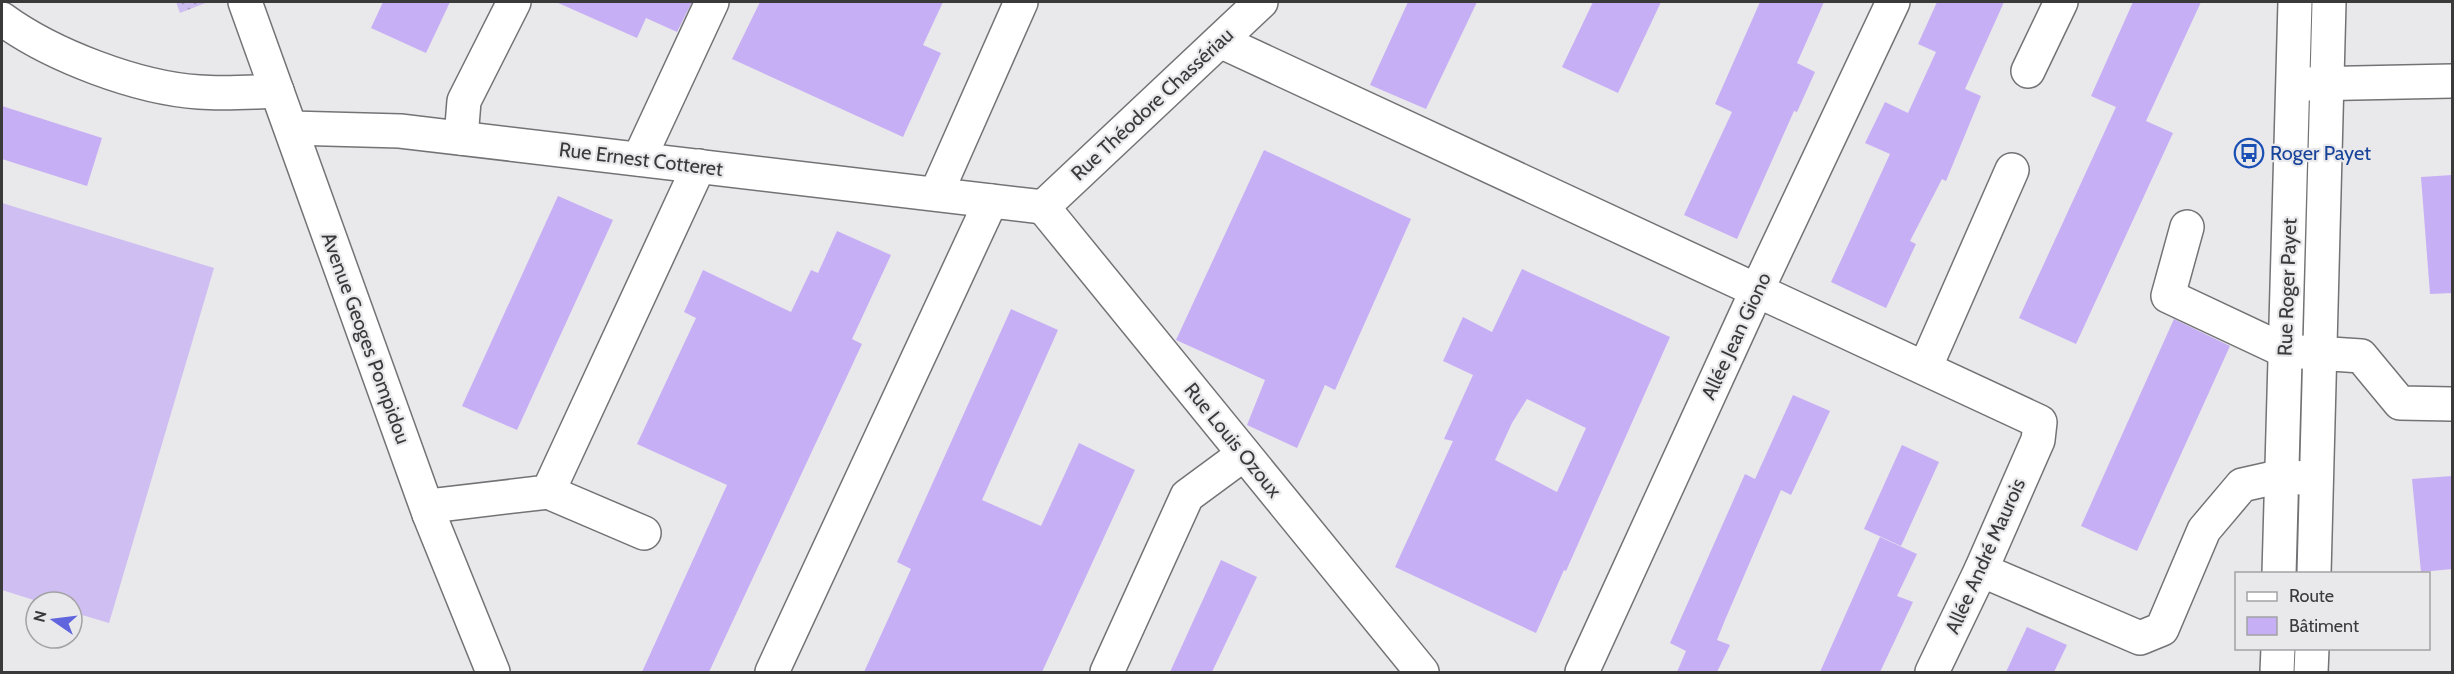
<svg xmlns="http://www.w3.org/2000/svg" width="2454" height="674" font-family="Cabin,sans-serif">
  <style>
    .green { fill: url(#green-dots) }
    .pitch { fill: #cfbef1 }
    .building { fill: #c7aff5; fill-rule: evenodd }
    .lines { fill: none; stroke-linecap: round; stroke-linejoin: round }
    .minor-casing { stroke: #737275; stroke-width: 36 }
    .minor { stroke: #fff; stroke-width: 33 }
    .labels { text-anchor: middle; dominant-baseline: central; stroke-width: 4.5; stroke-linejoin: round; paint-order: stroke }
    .street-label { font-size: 20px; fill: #3a3a3b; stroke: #e9e8eb }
    .transit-label { font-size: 20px; fill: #164399; stroke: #e9e8eb; text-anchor: start }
  </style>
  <defs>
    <pattern id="green-dots" width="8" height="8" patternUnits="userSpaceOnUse" patternTransform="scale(1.5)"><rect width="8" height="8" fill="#cfbef1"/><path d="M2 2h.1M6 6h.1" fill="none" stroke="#a99bc4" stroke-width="1.8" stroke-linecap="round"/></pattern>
  </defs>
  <rect width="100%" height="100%" fill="#e9e8eb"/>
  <path class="green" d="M 176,2 L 208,2 L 180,13 Z"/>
  <path class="pitch" d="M 2,203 L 214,268 L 109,623 L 72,612 L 72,602 L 40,602 L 2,590 Z"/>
  <g class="building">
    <path d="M 383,2 L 450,2 L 426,53 L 371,28 Z"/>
    <path d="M 556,2 L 692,2 L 677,32 L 646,18 L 637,38 Z"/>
    <path d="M 760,2 L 943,2 L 923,45 L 941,53 L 903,137 L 732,59 Z"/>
    <path d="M 1408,2 L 1477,2 L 1426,109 L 1370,85 Z"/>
    <path d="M 1593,2 L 1661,2 L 1618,93 L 1562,67 Z"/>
    <path d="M 1760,2 L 1824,2 L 1797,63 L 1815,72 L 1797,112 L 1794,111 L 1737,239 L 1684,215 L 1732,112 L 1715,104 Z"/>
    <path d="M 1937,2 L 2004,2 L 1965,89 L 1981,96 L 1946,181 L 1942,179 L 1910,241 L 1916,244 L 1886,308 L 1831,282 L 1890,154 L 1865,143 L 1885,102 L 1908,113 L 1936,52 L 1918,44 Z"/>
    <path d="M 2133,2 L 2201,2 L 2146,121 L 2173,133 L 2076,344 L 2019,318 L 2116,107 L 2091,96 Z"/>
    <path d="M 2,106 L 102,138 L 87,186 L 2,159 Z"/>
    <path d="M 1264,150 L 1411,219 L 1335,390 L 1325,385 L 1297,448 L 1247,425 L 1265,380 L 1176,340 Z"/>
    <path d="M 2452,175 L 2452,293 L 2430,294 L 2421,177 Z"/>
    <path d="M 558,196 L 613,220 L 517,430 L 462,406 Z"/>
    <path d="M 837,231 L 891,255 L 852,339 L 862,344 L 709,672 L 642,672 L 727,485 L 637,444 L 696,318 L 684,312 L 703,270 L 791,312 L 811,270 L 818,273 Z"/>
    <path d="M 1522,269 L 1670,337 L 1566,571 L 1564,570 L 1536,633 L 1395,567 L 1453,441 L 1444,439 L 1473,375 L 1443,361 L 1463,317 L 1492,332 ZM 1527,399 L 1586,428 L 1557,492 L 1495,460 L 1512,423 Z"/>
    <path d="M 1011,309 L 1058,330 L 982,500 L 1041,526 L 1079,443 L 1135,470 L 1042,672 L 864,672 L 911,569 L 897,562 Z"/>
    <path d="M 2174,319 L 2230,346 L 2137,551 L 2081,526 Z"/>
    <path d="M 1793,395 L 1830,411 L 1791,495 L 1781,490 L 1725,620 L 1717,640 L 1730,645 L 1717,672 L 1677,672 L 1686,651 L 1670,643 L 1745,474 L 1755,479 Z"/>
    <path d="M 1902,445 L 1939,462 L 1901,546 L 1864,529 Z"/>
    <path d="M 2452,476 L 2452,569 L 2421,572 L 2412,479 Z"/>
    <path d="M 1880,537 L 1917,554 L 1897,596 L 1913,602 L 1880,672 L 1820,672 Z"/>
    <path d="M 1221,560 L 1257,577 L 1212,672 L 1170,672 Z"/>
    <path d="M 2027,627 L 2067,645 L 2054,672 L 2006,672 Z"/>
  </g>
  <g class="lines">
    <g class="minor-casing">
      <g id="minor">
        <path d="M 245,2 L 429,514 L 493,672"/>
        <path d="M 2,19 C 51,55 137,88 199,92 C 225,94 251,92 277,91"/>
        <path d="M 1220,41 L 2040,422 L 2038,440 L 1981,570 L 1932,672"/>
        <path d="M 2028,71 L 2061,2"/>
        <path d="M 2307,84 L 2452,81"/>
        <path d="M 291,128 L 400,131 L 1043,207"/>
        <path d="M 461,138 L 464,101 L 514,2"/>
        <path d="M 639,159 L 712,2"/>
        <path d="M 936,194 L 1021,2"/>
        <path d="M 1043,207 L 1422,672"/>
        <path d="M 1043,207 L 1261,2"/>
        <path d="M 2187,227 L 2168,296 L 2285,351 L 2361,356 L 2400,403 L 2452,404"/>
        <path d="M 1925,368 L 2012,170"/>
        <path d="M 548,492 L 644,533"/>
        <path d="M 429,514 L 438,505 L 548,492 L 699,166"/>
        <path d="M 1981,570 L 2140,638 L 2162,629 L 2204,530 L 2242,485 L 2282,476 L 2302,478"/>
        <path d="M 2279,574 L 2295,2"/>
        <path d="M 2314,574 L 2329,2"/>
        <path d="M 772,672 L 991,201"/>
        <path d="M 1107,672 L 1187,496 L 1244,454"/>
        <path d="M 1582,672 L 1757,290 L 1893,2"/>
        <path d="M 2277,672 L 2278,648"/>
        <path d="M 2311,672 L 2312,648"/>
      </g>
    </g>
    <use href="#minor" class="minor"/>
  </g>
  <defs>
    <g id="bus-ring" transform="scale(1.5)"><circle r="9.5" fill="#e9e8eb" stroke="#1a4fb4" stroke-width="1.5"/><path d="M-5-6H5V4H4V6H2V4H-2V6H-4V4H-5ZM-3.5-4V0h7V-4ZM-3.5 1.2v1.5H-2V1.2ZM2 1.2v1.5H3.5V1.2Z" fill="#1a4fb4"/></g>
  </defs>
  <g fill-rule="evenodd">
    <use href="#bus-ring" x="2249" y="153"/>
  </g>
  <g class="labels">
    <g class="street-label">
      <text transform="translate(1152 104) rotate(-43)">Rue Théodore Chassériau</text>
      <text transform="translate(641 159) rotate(7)">Rue Ernest Cotteret</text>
      <text transform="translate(2287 287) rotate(-88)">Rue Roger Payet</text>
      <text transform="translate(1736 336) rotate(-65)">Allée Jean Giono</text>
      <text transform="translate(366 338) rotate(70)">Avenue Geoges Pompidou</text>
      <text transform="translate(1233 440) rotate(51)">Rue Louis Ozoux</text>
      <text transform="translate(1985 556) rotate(-66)">Allée André Maurois</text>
    </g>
    <g class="transit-label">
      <text x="2270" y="153">Roger Payet</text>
    </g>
  </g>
  <rect width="2454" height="674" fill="none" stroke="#3a3a3b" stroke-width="6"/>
  <rect x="2235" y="572" width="195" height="78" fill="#e9e8eb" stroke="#a3a2a5" stroke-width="1.5"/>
  <rect x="2247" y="592" width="30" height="9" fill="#ffffff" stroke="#a3a2a5" stroke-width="1.5"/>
  <text x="2289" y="602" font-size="18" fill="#3a3a3b">Route</text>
  <rect x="2247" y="617" width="30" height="18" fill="#c7aff5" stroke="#a3a2a5" stroke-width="1.5"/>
  <text x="2289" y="632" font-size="18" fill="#3a3a3b">Bâtiment</text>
  <g transform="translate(54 620) rotate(284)"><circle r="28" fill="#e9e8eb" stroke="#a3a2a5" stroke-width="1.5"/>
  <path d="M0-4.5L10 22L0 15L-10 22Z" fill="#6065dd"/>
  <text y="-9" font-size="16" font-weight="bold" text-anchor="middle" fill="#3a3a3b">N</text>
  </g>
</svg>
